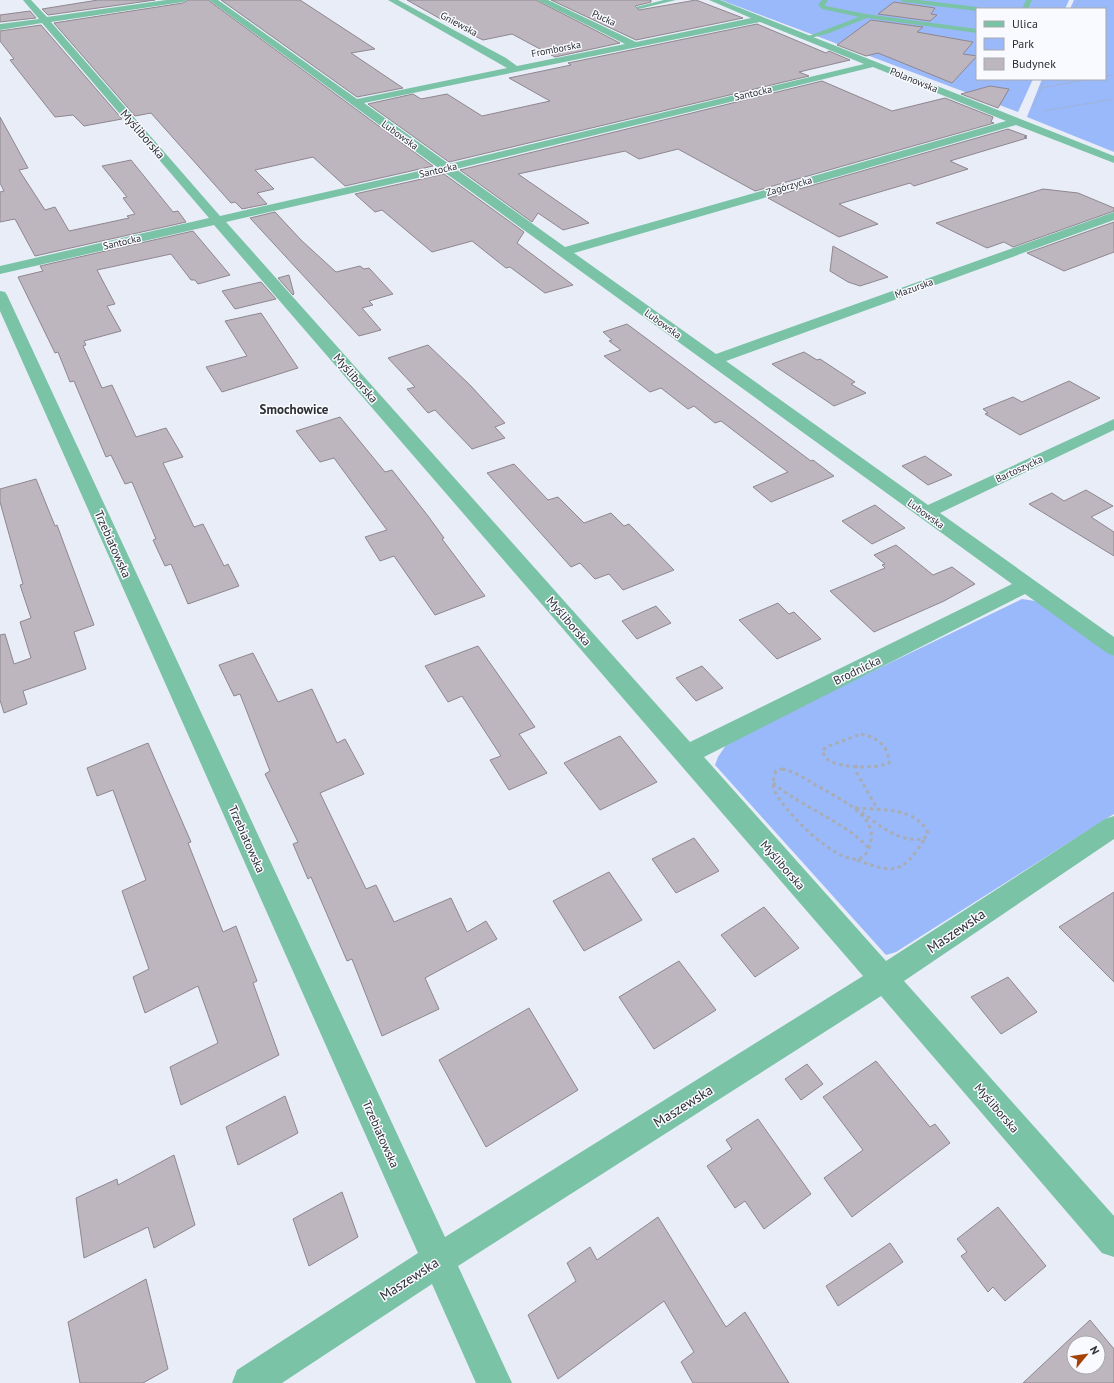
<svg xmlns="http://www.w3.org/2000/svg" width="1114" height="1383" font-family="'PT Sans',sans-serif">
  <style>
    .green { fill: #9ab9fa }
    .building { fill: #beb6bf; stroke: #8f878f; fill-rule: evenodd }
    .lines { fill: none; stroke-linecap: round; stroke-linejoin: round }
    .path-far1 { stroke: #a8acb4; stroke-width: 1; stroke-dasharray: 1.5 1.5; stroke-linecap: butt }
    .path { stroke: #a8acb4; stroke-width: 3; stroke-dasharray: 3.5 3.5; stroke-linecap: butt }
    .service { fill: #7bc3a6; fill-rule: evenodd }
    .minor { fill: #7bc3a6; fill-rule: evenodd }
    .labels { text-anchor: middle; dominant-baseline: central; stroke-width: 3; stroke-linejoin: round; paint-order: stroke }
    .far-street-label { font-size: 10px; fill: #2d2f33; stroke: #f8faff }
    .street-label { font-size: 12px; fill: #2d2f33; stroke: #f8faff }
    .far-district-label { font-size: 13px; font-weight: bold; fill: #2d2f33; stroke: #f8faff }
    .near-street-label { font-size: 14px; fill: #2d2f33; stroke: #f8faff }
  </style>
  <rect width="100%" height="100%" fill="#e8edf8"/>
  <g class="green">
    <path d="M 721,0 L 1069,0 L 1065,9 L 977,9 L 977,79 L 1033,79 L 1018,112 Z"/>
    <path d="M 1074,0 L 1114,0 L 1114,152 L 1027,117 L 1042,79 L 1105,79 L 1105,9 L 1070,9 Z"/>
    <path d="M 1022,599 L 1035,601 L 1041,604 L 1114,656 L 1114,814 L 896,952 L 886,955 L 715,765 L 718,757 L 726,745 L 842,686 Z"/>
  </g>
  <g class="building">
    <path d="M 98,0 L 155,0 L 48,15 L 42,9 Z"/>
    <path d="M 188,0 L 208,0 L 433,166 L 345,186 L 313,157 L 255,170 L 274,189 L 257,193 L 267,204 L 242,209 L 235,202 L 231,203 L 151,113 L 135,116 L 54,23 L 183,3 Z"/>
    <path d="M 221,0 L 300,0 L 375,49 L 351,53 L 403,88 L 357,97 Z"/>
    <path d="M 407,0 L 536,0 L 620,43 L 555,57 L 512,34 L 483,40 L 446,22 Z"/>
    <path d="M 551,0 L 651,0 L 651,2 L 635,6 L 639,10 L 696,0 L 743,18 L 636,40 Z"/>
    <path d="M 894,2 L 935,8 L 931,14 L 937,15 L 930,21 L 878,14 Z"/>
    <path d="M 30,11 L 36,18 L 0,22 L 0,15 Z"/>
    <path d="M 871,20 L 923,27 L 917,32 L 973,42 L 963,54 L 977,56 L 952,83 L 878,53 L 866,56 L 837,45 Z"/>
    <path d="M 757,24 L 826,53 L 829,51 L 850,60 L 799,72 L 809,76 L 449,162 L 368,104 L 413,94 L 421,99 L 447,94 L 482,116 L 550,101 L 509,78 L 571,65 L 568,63 Z"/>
    <path d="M 41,25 L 122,119 L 84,126 L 73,115 L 55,117 L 10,60 L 14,59 L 0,41 L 0,31 Z"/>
    <path d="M 822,81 L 892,111 L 945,98 L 993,117 L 991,122 L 994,123 L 755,191 L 678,149 L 639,159 L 625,151 L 518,174 L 589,223 L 563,230 L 538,213 L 532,222 L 460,170 Z"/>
    <path d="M 990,86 L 1009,89 L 998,108 L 961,94 Z"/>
    <path d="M 0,117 L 28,168 L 19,170 L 45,210 L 55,207 L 69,231 L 129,218 L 127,216 L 135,214 L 123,198 L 127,197 L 102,166 L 131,160 L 173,212 L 178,211 L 186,222 L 35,256 L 15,219 L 0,222 L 0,192 L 4,191 L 0,183 Z"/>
    <path d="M 1008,129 L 1027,136 L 1024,137 L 1027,138 L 950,161 L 968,169 L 914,186 L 910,183 L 839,204 L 878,224 L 839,237 L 768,198 Z"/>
    <path d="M 444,174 L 524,232 L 517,243 L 573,285 L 545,293 L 510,267 L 506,268 L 472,241 L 432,252 L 382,210 L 375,212 L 355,194 Z"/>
    <path d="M 1043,189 L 1078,193 L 1114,208 L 1114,211 L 1013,247 L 1004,242 L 987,248 L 936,223 Z"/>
    <path d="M 275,212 L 301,240 L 336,272 L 360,266 L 364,269 L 369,268 L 393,294 L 369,301 L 373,305 L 362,308 L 381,330 L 359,336 L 250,218 Z"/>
    <path d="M 1114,222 L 1114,252 L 1064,271 L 1027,253 Z"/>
    <path d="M 193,231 L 230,275 L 198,284 L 195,280 L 191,280 L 171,254 L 97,270 L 115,304 L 107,306 L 121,331 L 84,341 L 86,345 L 83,346 L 102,388 L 112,385 L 136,437 L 166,428 L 183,457 L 163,463 L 194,527 L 203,524 L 224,566 L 228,564 L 239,586 L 188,604 L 171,564 L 165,566 L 153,540 L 156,539 L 132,482 L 125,484 L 111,455 L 106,457 L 74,381 L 70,382 L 58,352 L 55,353 L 18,277 L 43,271 L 40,266 Z"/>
    <path d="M 833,246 L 888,277 L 860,286 L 848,282 L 830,271 Z"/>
    <path d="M 289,275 L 294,294 L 293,295 L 278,278 Z"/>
    <path d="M 261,282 L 276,299 L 235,309 L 222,291 Z"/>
    <path d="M 261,313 L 298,368 L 222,392 L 206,367 L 247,356 L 225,321 Z"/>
    <path d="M 627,324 L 811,461 L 813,460 L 834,476 L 771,502 L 753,487 L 788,472 L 721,421 L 715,423 L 694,406 L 688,409 L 661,388 L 650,392 L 604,356 L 621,350 L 609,341 L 612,340 L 603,332 Z"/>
    <path d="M 428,345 L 470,385 L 505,423 L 495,427 L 505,438 L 472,449 L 435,410 L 428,413 L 407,389 L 415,387 L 388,358 Z"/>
    <path d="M 804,352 L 817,360 L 820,359 L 855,382 L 851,384 L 866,393 L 834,406 L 772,364 Z"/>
    <path d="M 1069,381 L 1100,398 L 1020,435 L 985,414 L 988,413 L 983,409 L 1013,397 L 1022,402 Z"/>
    <path d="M 340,417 L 385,472 L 392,470 L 428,516 L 444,538 L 442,539 L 485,596 L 435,615 L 394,556 L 380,561 L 365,537 L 387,530 L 334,458 L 320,462 L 296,431 Z"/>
    <path d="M 925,456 L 952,475 L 928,485 L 902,466 Z"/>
    <path d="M 514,464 L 548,500 L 558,497 L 584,523 L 611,513 L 624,526 L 629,524 L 674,570 L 623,590 L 609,574 L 595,579 L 580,563 L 571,567 L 487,473 Z"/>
    <path d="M 36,479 L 55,526 L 57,525 L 94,625 L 74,632 L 86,669 L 23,691 L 27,704 L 4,713 L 0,700 L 0,635 L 5,634 L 14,664 L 31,658 L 20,622 L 31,618 L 20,585 L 23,584 L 0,502 L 0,489 Z"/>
    <path d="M 1086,490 L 1113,506 L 1091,517 L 1114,532 L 1114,556 L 1029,504 L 1052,493 L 1064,501 Z"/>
    <path d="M 875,505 L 905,528 L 872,544 L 842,521 Z"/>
    <path d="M 896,545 L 933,575 L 952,567 L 975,584 L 944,601 L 874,632 L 830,591 L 885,568 L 882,565 L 885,564 L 874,555 Z"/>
    <path d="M 778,603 L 789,614 L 794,612 L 821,639 L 777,659 L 739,620 Z"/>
    <path d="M 656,606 L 671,623 L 637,639 L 622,621 Z"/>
    <path d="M 478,646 L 535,727 L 519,734 L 547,773 L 509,790 L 490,760 L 501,756 L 462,696 L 448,702 L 425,666 Z"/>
    <path d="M 253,653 L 278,702 L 312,689 L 337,743 L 345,739 L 364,774 L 320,793 L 366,889 L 376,885 L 394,922 L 451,898 L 467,932 L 486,921 L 497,939 L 425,978 L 439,1009 L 382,1036 L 352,959 L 347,961 L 311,877 L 308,879 L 293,844 L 298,842 L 265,774 L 270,771 L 240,694 L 234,696 L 219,665 Z"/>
    <path d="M 702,666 L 723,688 L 696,701 L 676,678 Z"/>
    <path d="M 620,736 L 657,782 L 600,810 L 564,763 Z"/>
    <path d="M 148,743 L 191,842 L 188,843 L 223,932 L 236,926 L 257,981 L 253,983 L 279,1055 L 181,1105 L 170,1067 L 218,1043 L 198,986 L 145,1013 L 133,977 L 149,969 L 122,891 L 146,880 L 113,790 L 97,796 L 87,768 Z"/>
    <path d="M 694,838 L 719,871 L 676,893 L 652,859 Z"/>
    <path d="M 609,872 L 642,920 L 584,951 L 553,901 Z"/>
    <path d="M 1114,892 L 1114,982 L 1059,927 Z"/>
    <path d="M 764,907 L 799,948 L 755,977 L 721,935 Z"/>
    <path d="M 679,961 L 716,1010 L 654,1049 L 619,997 Z"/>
    <path d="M 1008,977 L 1037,1012 L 1001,1034 L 971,997 Z"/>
    <path d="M 529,1008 L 578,1090 L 486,1147 L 439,1060 Z"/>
    <path d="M 876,1061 L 930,1127 L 935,1124 L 950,1143 L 852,1217 L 824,1178 L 863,1150 L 823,1097 Z"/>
    <path d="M 807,1064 L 823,1084 L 801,1100 L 785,1079 Z"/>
    <path d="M 285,1096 L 298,1133 L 238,1165 L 226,1127 Z"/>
    <path d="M 758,1119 L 811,1194 L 764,1229 L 745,1201 L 735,1208 L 707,1166 L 732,1149 L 726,1140 Z"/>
    <path d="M 174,1155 L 195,1225 L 154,1248 L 148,1227 L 84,1258 L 76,1198 L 117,1179 L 118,1185 Z"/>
    <path d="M 342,1192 L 358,1237 L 309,1266 L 293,1219 Z"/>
    <path d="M 998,1207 L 1046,1266 L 1005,1301 L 993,1287 L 988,1292 L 961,1256 L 967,1252 L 957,1239 Z"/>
    <path d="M 658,1217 L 726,1327 L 745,1312 L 789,1383 L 693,1383 L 681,1362 L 694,1352 L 664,1301 L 558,1379 L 528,1315 L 576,1281 L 567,1263 L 590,1247 L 597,1260 Z"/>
    <path d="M 890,1243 L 903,1262 L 838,1306 L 826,1286 Z"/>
    <path d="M 146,1279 L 168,1369 L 143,1383 L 80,1383 L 68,1322 Z"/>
    <path d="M 1090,1320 L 1114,1349 L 1114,1383 L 1023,1383 ZM 1074,1343 L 1098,1343 L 1098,1367 L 1074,1367 Z"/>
  </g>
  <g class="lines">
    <g class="path-far1">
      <path d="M 1075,9 L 1079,0"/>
      <path d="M 1105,76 L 1114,75"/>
      <path d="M 1041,88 L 1090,79"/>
      <path d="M 1033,108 L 1045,79"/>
      <path d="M 1043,111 L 1114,99"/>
    </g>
    <g class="path">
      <path d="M 861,734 C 877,737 889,746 889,763 C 875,769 843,768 830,761 C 826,759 824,755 822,751 L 826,747 Z"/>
      <path d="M 856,765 L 857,773 L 878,810"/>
      <path d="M 782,769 C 798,772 809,782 823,789 C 842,801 879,816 870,845 C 868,851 865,857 859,859 C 836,864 781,809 774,789 C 772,782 774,777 776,771 Z"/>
      <path d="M 773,783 C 803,808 842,820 869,848"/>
      <path d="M 856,808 C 881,810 916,807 928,833 L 924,839 C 897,843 877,823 856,808 Z"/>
      <path d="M 857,860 C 894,874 902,874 924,840"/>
    </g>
    <g class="service">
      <path d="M 664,0 L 676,0 L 639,9 L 636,7 Z"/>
      <path d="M 822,0 L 828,0 L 825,5 L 826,6 L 866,14 L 977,29 L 977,33 L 867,18 L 827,34 L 806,39 L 806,37 L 859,17 L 822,9 L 818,5 Z"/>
      <path d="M 900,0 L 919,0 L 977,7 L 980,9 L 977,9 L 977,11 L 903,2 Z"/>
      <path d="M 1026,0 L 1032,0 L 1028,9 L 1022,9 Z"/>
    </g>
    <path class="minor" d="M 23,0 L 31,0 L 47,17 L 166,0 L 187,0 L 183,2 L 51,22 L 220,216 L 437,167 L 209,0 L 218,0 L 357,99 L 507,68 L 388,0 L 398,0 L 506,58 L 517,66 L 625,44 L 537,0 L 548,0 L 636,42 L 751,18 L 709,0 L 720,0 L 1114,156 L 1114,163 L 1016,125 L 574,253 L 716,354 L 1114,212 L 1114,220 L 726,361 L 928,505 L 1114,419 L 1114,430 L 940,513 L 1114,637 L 1114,656 L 1107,653 L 1025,594 L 704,757 L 886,961 L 1105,819 L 1114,816 L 1114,839 L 904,981 L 1114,1216 L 1114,1257 L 1102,1253 L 881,996 L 458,1266 L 512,1383 L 476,1383 L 432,1284 L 282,1383 L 232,1383 L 237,1370 L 418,1253 L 0,311 L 0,291 L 5,292 L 7,295 L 445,1237 L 863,976 L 214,225 L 0,274 L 0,266 L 209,218 L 42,23 L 0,30 L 0,24 L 39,19 ZM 760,22 L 864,64 L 449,164 L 364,103 ZM 873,67 L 1006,121 L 565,247 L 456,169 ZM 444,172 L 1012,584 L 690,742 L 226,222 Z"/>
  </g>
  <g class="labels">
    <g class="far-street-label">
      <text transform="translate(604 18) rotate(25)">Pucka</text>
      <text transform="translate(459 24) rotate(28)">Gniewska</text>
      <text transform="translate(556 49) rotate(-11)">Fromborska</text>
      <text transform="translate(914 80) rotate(22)">Polanowska</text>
      <text transform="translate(753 93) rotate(-13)">Santocka</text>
      <text transform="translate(400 135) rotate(36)">Lubowska</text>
      <text transform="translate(438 170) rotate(-13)">Santocka</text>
      <text transform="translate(789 186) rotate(-16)">Zagórzycka</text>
      <text transform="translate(122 242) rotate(-13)">Santocka</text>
      <text transform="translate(914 288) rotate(-20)">Mazurska</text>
      <text transform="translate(663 324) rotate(36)">Lubowska</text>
      <text transform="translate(1019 469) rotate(-25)">Bartoszycka</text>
      <text transform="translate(926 514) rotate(36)">Lubowska</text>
    </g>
    <g class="street-label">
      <text transform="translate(143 134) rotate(49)">Myśliborska</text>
      <text transform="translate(356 378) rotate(49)">Myśliborska</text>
      <text transform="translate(113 544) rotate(66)">Trzebiatowska</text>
      <text transform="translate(569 621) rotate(49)">Myśliborska</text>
      <text transform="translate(857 670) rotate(-26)">Brodnicka</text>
      <text transform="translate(247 839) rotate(66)">Trzebiatowska</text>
      <text transform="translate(783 865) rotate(49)">Myśliborska</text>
      <text transform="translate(997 1108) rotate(49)">Myśliborska</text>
      <text transform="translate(381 1134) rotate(66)">Trzebiatowska</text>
    </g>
    <g class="far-district-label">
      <text x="294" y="409">Smochowice</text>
    </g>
    <g class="near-street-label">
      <text transform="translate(956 931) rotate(-34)">Maszewska</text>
      <text transform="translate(683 1106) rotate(-32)">Maszewska</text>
      <text transform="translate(409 1279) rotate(-33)">Maszewska</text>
    </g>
  </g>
  <rect x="976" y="8" width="130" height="72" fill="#f8faff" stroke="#a7a9ad"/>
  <rect x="984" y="21" width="20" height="6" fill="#7bc3a6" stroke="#a7a9ad"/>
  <text x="1012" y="28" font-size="12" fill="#2d2f33">Ulica</text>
  <rect x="984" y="38" width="20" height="12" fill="#9ab9fa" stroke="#a7a9ad"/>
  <text x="1012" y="48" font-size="12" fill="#2d2f33">Park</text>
  <rect x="984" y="58" width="20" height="12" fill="#beb6bf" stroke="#a7a9ad"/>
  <text x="1012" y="68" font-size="12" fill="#2d2f33">Budynek</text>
  <g transform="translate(1086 1355) rotate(61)"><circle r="19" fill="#f8faff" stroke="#a7a9ad"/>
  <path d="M0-3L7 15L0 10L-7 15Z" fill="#a54306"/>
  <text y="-6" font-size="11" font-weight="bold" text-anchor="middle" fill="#2d2f33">N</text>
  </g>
</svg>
